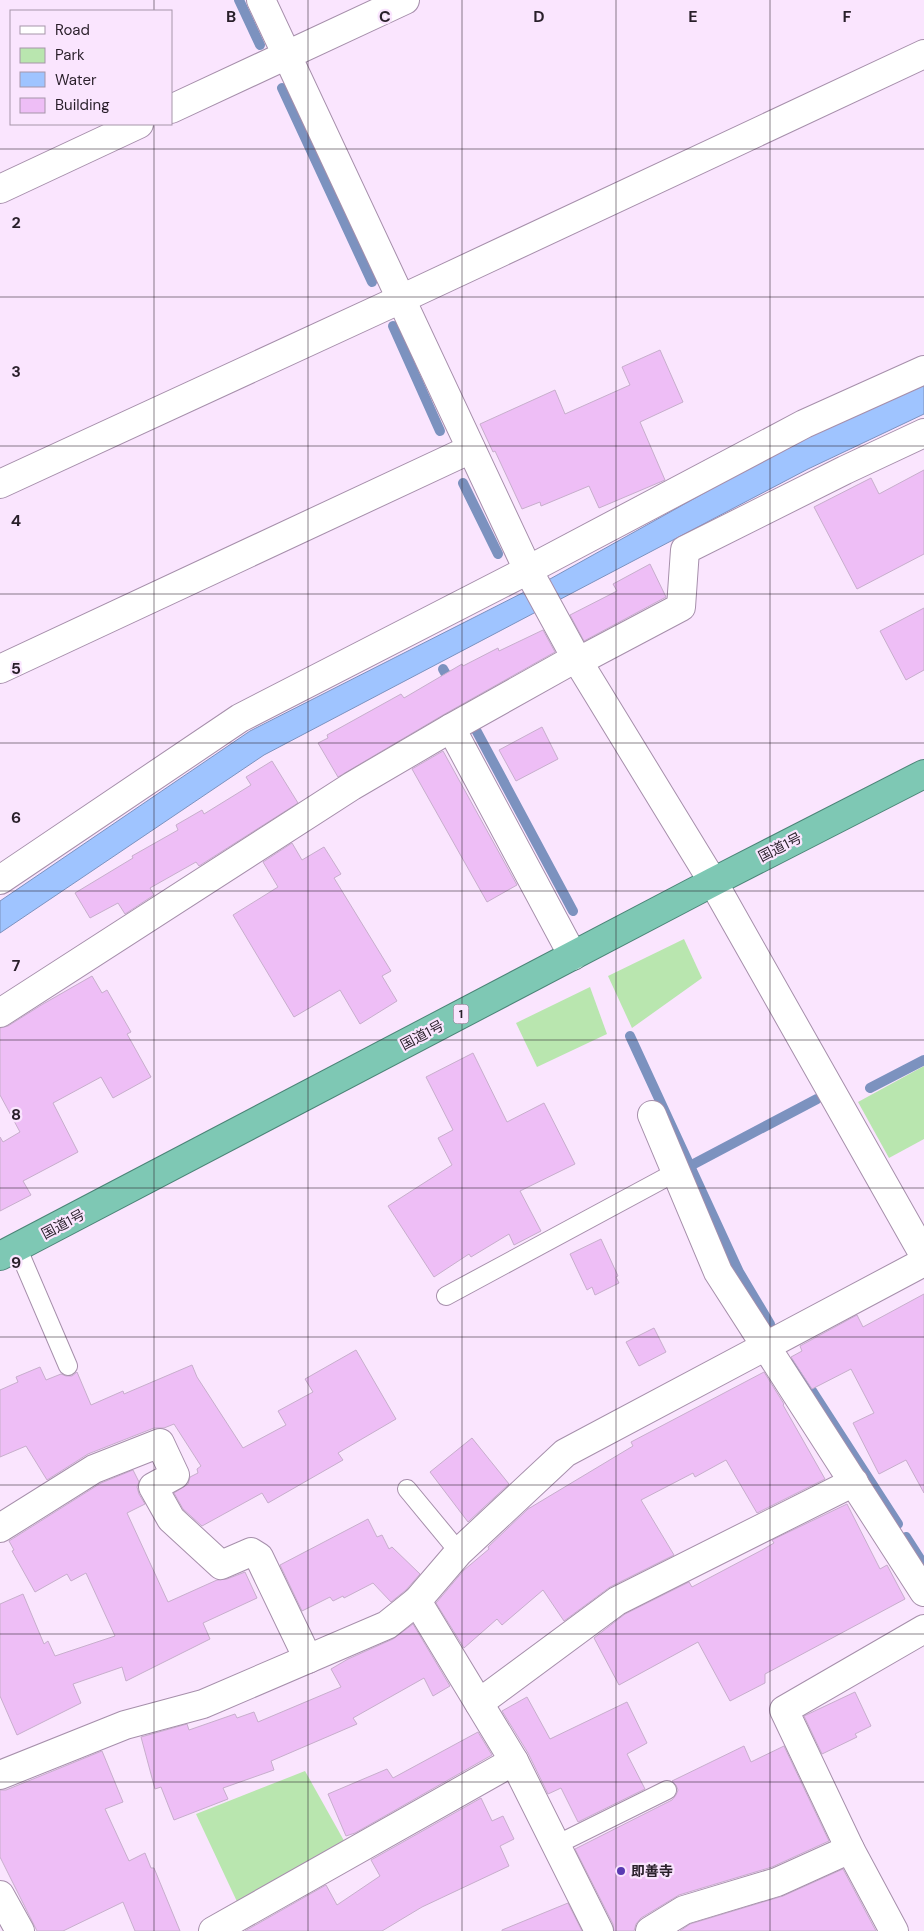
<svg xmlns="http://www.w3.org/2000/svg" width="924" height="1931" font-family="'DM Sans','Noto Sans JP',sans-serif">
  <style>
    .green { fill: #b9e6af }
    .water { fill: #9fc4ff; stroke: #7c92bf }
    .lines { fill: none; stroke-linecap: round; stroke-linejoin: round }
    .stream { stroke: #7c92bf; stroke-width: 10 }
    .building { fill: #eebef6; stroke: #c7aecc }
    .service-casing { stroke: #a68fab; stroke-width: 20 }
    .minor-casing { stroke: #a68fab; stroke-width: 30 }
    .trunk-casing { stroke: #4b8477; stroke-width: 30 }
    .service { stroke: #fff; stroke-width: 18 }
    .minor { stroke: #fff; stroke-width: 28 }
    .trunk { stroke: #7ec8b4; stroke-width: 28 }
    .grid { fill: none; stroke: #291f2a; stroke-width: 1; stroke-opacity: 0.55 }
    .poi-dot { fill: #593ab2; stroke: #fae5fe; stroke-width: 2 }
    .labels { text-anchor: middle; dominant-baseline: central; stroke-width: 4.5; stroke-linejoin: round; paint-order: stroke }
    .shield { fill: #fae5fe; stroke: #685a6a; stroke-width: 1 }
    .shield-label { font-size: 12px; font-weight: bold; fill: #291f2a }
    .street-label { font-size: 14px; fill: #291f2a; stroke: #fae5fe }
    .poi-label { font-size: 14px; font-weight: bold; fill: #291f2a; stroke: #fae5fe; text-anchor: start }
    .grid-label { font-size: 16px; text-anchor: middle; font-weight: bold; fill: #291f2a; stroke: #fae5fe; stroke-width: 4.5; stroke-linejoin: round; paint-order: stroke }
  </style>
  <rect width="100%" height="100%" fill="#fae5fe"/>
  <g class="green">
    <path d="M 684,939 L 702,978 L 632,1028 L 608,976 Z"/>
    <path d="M 590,987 L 607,1034 L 537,1067 L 516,1023 Z"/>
    <path d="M 924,1066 L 924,1139 L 889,1158 L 858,1102 Z"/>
    <path d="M 305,1771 L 347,1846 L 240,1908 L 196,1814 Z"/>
  </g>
  <path class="water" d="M 924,384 L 924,414 L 808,469 L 264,755 L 0,933 L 0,901 L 250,731 L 550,579 L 801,439 Z"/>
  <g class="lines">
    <g class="stream">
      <path d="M 239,0 L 260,45"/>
      <path d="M 282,88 L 372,282"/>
      <path d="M 393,326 L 440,431"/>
      <path d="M 463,483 L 498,554"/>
      <path d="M 443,669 L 452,685"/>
      <path d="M 476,730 L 573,911"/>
      <path d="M 630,1036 L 739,1272 L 770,1324"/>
      <path d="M 870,1088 L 924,1060"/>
      <path d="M 690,1166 L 817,1099"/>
      <path d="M 794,1363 L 898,1524"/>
      <path d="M 906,1537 L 924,1565"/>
    </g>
  </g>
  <g class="building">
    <path d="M 660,350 L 683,402 L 640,422 L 665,480 L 599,508 L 589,486 L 541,506 L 540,502 L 522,509 L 495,451 L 493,452 L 480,424 L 555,390 L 565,414 L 630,385 L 622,367 Z"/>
    <path d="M 924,470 L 924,554 L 857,589 L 814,507 L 871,478 L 879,494 Z"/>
    <path d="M 650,564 L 666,597 L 584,641 L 570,615 L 617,591 L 613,584 Z"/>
    <path d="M 924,608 L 924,670 L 906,680 L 880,631 Z"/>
    <path d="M 543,630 L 555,652 L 443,715 L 338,777 L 318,743 L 328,738 L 327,735 L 401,694 L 404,698 L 462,664 L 463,666 L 498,648 L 499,651 Z"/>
    <path d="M 542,727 L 558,759 L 516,781 L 499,750 Z"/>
    <path d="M 443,751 L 517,885 L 487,902 L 412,769 Z"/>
    <path d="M 272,761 L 298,803 L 199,866 L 196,862 L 150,888 L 154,895 L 125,914 L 118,903 L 90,918 L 75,893 L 133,858 L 132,856 L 178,830 L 176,825 L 202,810 L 204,814 L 251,785 L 246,777 Z"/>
    <path d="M 292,843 L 302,860 L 324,847 L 341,874 L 334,878 L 391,971 L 382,976 L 397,1001 L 360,1024 L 340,990 L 294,1017 L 233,915 L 278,887 L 263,862 Z"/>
    <path d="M 92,976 L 102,993 L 107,990 L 131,1032 L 127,1034 L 151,1077 L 113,1098 L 101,1077 L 53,1103 L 78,1152 L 23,1181 L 31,1195 L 0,1211 L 0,1137 L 3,1142 L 20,1132 L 0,1095 L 0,1028 L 8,1026 L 43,1004 Z"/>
    <path d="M 473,1053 L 507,1122 L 544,1103 L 575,1164 L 520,1191 L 541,1231 L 514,1245 L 509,1234 L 471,1257 L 469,1254 L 434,1277 L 388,1206 L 452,1165 L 438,1138 L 453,1130 L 426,1077 Z"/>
    <path d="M 601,1239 L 618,1276 L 616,1277 L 619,1283 L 595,1295 L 592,1287 L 587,1290 L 570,1254 Z"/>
    <path d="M 924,1294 L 924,1493 L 906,1460 L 879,1474 L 853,1423 L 874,1413 L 851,1369 L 812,1389 L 791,1357 L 802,1351 L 800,1346 L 857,1315 L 863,1327 Z"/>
    <path d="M 654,1328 L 666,1352 L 639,1366 L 626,1342 Z"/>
    <path d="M 356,1350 L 396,1419 L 338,1453 L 343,1460 L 268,1503 L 262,1493 L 202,1526 L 183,1509 L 174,1493 L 188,1484 L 190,1477 L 198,1473 L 197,1469 L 201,1466 L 174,1424 L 164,1428 L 154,1428 L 88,1454 L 47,1480 L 26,1446 L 0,1457 L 0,1390 L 18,1382 L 16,1377 L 40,1367 L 46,1380 L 61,1374 L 66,1376 L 72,1376 L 77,1372 L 91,1405 L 123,1391 L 124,1394 L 192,1365 L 197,1377 L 243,1448 L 286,1425 L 278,1411 L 313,1392 L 305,1379 Z"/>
    <path d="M 764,1372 L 784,1404 L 783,1405 L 825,1479 L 757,1513 L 726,1460 L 695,1477 L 693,1473 L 641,1500 L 674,1555 L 610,1587 L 564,1621 L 543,1590 L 502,1625 L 497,1619 L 464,1648 L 436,1603 L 464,1570 L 489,1549 L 488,1547 L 528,1509 L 633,1446 L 631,1442 Z"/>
    <path d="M 472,1438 L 509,1484 L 468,1522 L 430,1472 Z"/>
    <path d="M 133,1470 L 139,1482 L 137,1487 L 139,1494 L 145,1504 L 127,1513 L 168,1602 L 217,1580 L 227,1579 L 245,1572 L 257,1598 L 203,1623 L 210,1639 L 126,1681 L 122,1667 L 73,1684 L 81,1703 L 17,1735 L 0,1696 L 0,1604 L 23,1594 L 44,1644 L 48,1641 L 55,1656 L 115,1636 L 86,1573 L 71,1581 L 67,1574 L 35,1592 L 12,1551 L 14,1550 L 9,1541 L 101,1483 Z"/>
    <path d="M 847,1504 L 880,1569 L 887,1565 L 905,1599 L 765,1674 L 765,1683 L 730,1701 L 698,1642 L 619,1685 L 594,1638 L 625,1614 L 689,1582 L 692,1587 L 762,1550 L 774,1543 L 772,1540 Z"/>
    <path d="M 368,1519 L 377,1537 L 382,1535 L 389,1549 L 392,1547 L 420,1574 L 406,1590 L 391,1602 L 373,1583 L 344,1598 L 343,1596 L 333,1601 L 330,1597 L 302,1611 L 280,1565 Z"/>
    <path d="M 413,1624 L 450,1686 L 433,1696 L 424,1678 L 353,1718 L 357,1724 L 271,1761 L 274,1770 L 223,1788 L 228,1799 L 174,1820 L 161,1787 L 155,1789 L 141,1737 L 187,1724 L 189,1730 L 235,1714 L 237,1718 L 254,1712 L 258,1722 L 341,1687 L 331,1669 L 348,1659 L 393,1639 Z"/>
    <path d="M 855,1692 L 871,1726 L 855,1734 L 857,1737 L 822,1754 L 804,1716 Z"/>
    <path d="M 527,1697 L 550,1739 L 627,1702 L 647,1743 L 627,1754 L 645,1789 L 578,1822 L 561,1788 L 548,1794 L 528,1753 L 502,1711 Z"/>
    <path d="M 478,1732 L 492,1755 L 355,1833 L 346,1836 L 328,1794 L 387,1769 L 393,1778 Z"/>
    <path d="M 744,1746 L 751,1762 L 784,1746 L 829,1841 L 772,1867 L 679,1895 L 641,1918 L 636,1924 L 634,1931 L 614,1931 L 613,1924 L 575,1849 L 672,1800 L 676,1795 L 678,1790 L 676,1785 L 672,1781 Z"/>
    <path d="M 102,1751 L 123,1802 L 105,1809 L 129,1861 L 145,1853 L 151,1868 L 154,1868 L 180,1931 L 135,1931 L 123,1902 L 63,1931 L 37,1931 L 0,1857 L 0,1790 L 6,1790 Z"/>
    <path d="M 481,1798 L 492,1821 L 503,1816 L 514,1839 L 500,1846 L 509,1866 L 422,1907 L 382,1931 L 245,1931 L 326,1885 L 337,1905 L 380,1876 L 371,1860 Z"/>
    <path d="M 843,1869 L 876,1931 L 680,1931 L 690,1924 L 783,1896 Z"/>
    <path d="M 568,1903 L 582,1931 L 502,1931 L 502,1930 Z"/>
  </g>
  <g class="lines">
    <g class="service-casing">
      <g id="service">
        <path d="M 17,1247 L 68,1366"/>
        <path d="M 446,1296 L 676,1172"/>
        <path d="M 407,1489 L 459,1552"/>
        <path d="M 556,1845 L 667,1790"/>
      </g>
    </g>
    <g class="minor-casing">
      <g id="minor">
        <path d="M 261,0 L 528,570 L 576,658 L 713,882 L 924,1255"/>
        <path d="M 171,109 L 405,0"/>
        <path d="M 0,189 L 139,124"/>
        <path d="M 0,484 L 401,299 L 924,54"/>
        <path d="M 579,661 L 681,607 L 685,550 L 845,470 L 924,433"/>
        <path d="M 0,669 L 471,449"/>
        <path d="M 451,728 L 573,956"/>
        <path d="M 0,880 L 240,718 L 528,570 L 804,424 L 924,370"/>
        <path d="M 0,1013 L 352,786 L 451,728 L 576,658"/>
        <path d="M 652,1115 L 718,1272 L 924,1592"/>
        <path d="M 0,1528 L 94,1469 L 160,1443 L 175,1475 L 153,1487 L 171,1519 L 221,1565 L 251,1552 L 259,1557 L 308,1659"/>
        <path d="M 417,1601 L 514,1761 L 599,1931"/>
        <path d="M 479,1703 L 617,1601 L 854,1482"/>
        <path d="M 0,1775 L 125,1725 L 203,1704 L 387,1625 L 417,1601 L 459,1552 L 565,1453 L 924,1262"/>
        <path d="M 0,1895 L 20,1931"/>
        <path d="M 213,1931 L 514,1761"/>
        <path d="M 650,1931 L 684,1910 L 777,1882 L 850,1849"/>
        <path d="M 894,1931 L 850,1849 L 784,1710 L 924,1629"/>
      </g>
    </g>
    <g class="trunk-casing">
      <path id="trunk" d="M 0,1256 L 713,882 L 924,774"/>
    </g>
    <use href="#service" class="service"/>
    <use href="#minor" class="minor"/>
    <use href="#trunk" class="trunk"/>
  </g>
  <path class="grid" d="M 154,0 L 154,11M 308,0 L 308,1931M 462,0 L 462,1931M 616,0 L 616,1931M 770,0 L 770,1931M 154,124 L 154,1931M 0,149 L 924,149M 0,297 L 924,297M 0,446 L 924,446M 0,594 L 924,594M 0,743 L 924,743M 0,891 L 924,891M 0,1040 L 924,1040M 0,1188 L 924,1188M 0,1337 L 924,1337M 0,1485 L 924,1485M 0,1634 L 924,1634M 0,1782 L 924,1782"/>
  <circle class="poi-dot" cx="621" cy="1871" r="5"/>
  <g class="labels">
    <rect class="shield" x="453.5" y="1004.5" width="15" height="19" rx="4"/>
    <g class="shield-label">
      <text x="461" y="1014">1</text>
    </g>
    <g class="street-label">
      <text transform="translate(780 847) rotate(-27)">国道1号</text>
      <text transform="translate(422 1035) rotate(-28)">国道1号</text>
      <text transform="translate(63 1224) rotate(-28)">国道1号</text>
    </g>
    <g class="poi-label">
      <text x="631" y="1871">即善寺</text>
    </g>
  </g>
  <g class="grid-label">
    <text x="231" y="22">B</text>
    <text x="385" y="22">C</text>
    <text x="539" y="22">D</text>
    <text x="693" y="22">E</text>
    <text x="847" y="22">F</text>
    <text x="16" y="228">2</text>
    <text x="16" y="377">3</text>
    <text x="16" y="526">4</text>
    <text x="16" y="674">5</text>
    <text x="16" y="823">6</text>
    <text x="16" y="971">7</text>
    <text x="16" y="1120">8</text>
    <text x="16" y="1268">9</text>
  </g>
  <rect x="10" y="10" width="162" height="115" fill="#fae5fe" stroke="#a696a9"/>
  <rect x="20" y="26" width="25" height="8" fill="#ffffff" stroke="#a696a9"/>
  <text x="55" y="35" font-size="15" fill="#291f2a">Road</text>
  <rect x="20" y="48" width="25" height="15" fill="#b9e6af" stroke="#a696a9"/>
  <text x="55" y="60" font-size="15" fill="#291f2a">Park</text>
  <rect x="20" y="72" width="25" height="15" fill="#9fc4ff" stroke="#a696a9"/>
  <text x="55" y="85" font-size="15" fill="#291f2a">Water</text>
  <rect x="20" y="98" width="25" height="15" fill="#eebef6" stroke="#a696a9"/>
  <text x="55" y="110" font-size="15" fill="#291f2a">Building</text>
</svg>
